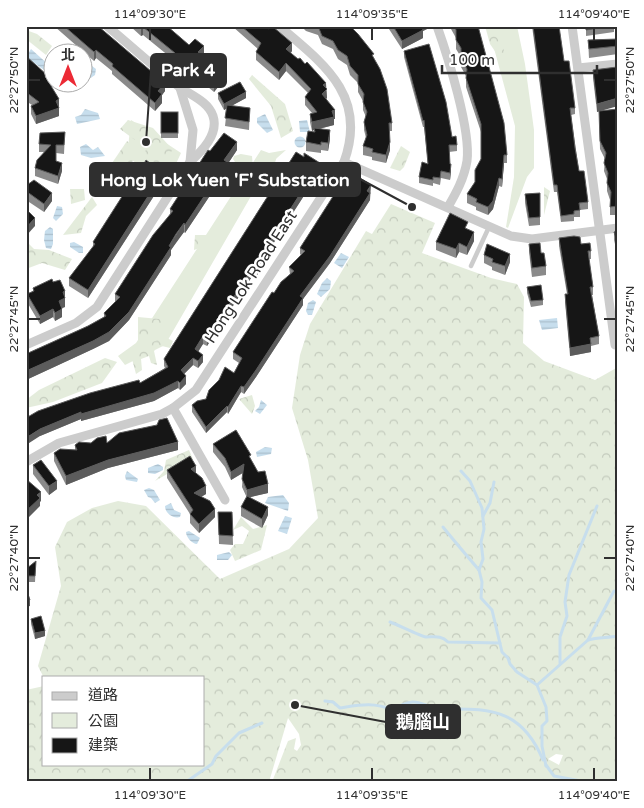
<svg xmlns="http://www.w3.org/2000/svg" width="644" height="808" font-family="'Varela Round','Noto Sans TC',sans-serif">
  <style>
    .green { fill: #e4ecdc }
    .forest { fill: url(#forest-crowns); fill-rule: evenodd }
    .water { fill: url(#water-rules) }
    .lines { fill: none; stroke-linecap: round; stroke-linejoin: round }
    .stream { stroke: #c7deed; stroke-width: 3 }
    .lane { stroke: #ccc; stroke-width: 4.5 }
    .street { stroke: #ccc; stroke-width: 9 }
    .wall { fill: #8a8a8a }
    .shaded-wall { fill: #5c5c5c }
    .building { fill: #161616; stroke: #5c5c5c }
    .ticks { fill: none; stroke: #2f2f2f; stroke-width: 2 }
    .labels { text-anchor: middle; dominant-baseline: central; stroke-width: 5; stroke-linejoin: round; paint-order: stroke }
    .street-label { font-size: 16px; fill: #2f2f2f; stroke: #fff }
    .leader { fill: none; stroke: #2f2f2f; stroke-width: 2 }
    .callout-dot { fill: #2f2f2f; stroke: #fff; stroke-width: 2 }
    .callout { fill: #2f2f2f; stroke: #2f2f2f; stroke-width: 2 }
    .callout-label { font-size: 18px; text-anchor: middle; font-weight: bold; fill: #fff }
    .neatline { fill: none; stroke: #2f2f2f; stroke-width: 2 }
    .ticks-label { font-size: 12px; text-anchor: middle; fill: #2f2f2f }
  </style>
  <defs>
    <pattern id="forest-crowns" width="20" height="18" patternUnits="userSpaceOnUse" patternTransform="scale(1.25)"><rect width="20" height="18" fill="#e4ecdc"/><path d="M2 6a3 3 0 1 1 6 0M12 15a3 3 0 1 1 6 0" fill="none" stroke="#c4cbbd"/></pattern>
    <pattern id="water-rules" width="6" height="5" patternUnits="userSpaceOnUse" patternTransform="scale(1.25)"><rect width="6" height="5" fill="#c7deed"/><path d="M0 2.5h6" fill="none" stroke="#abbfcc"/></pattern>
  </defs>
  <rect width="100%" height="100%" fill="#fff"/>
  <g class="green">
    <path d="M 488,26 L 517,26 L 525,64 L 534,130 L 534,168 L 527,177 L 508,228 L 506,227 L 514,177 L 515,126 Z"/>
    <path d="M 131,120 L 181,153 L 167,183 L 127,157 Z"/>
    <path d="M 261,150 L 269,153 L 286,150 L 269,165 L 165,345 L 125,365 L 118,356 L 136,343 Z"/>
  </g>
  <g class="forest">
    <path d="M 485,26 L 495,26 L 507,59 L 501,60 L 490,44 Z"/>
    <path d="M 26,30 L 37,34 L 52,46 L 46,55 L 26,39 Z"/>
    <path d="M 252,75 L 285,104 L 293,131 L 281,138 L 271,106 L 249,79 Z"/>
    <path d="M 128,120 L 153,128 L 173,150 L 158,164 L 143,156 L 150,141 L 135,140 L 120,129 Z"/>
    <path d="M 127,141 L 135,148 L 132,164 L 110,192 L 93,191 Z"/>
    <path d="M 401,146 L 410,152 L 404,167 L 400,171 L 390,168 Z"/>
    <path d="M 241,154 L 252,156 L 253,169 L 242,172 L 233,159 L 234,156 Z"/>
    <path d="M 277,156 L 274,166 L 281,171 L 265,177 L 258,173 L 270,157 Z"/>
    <path d="M 544,187 L 550,191 L 544,215 Z"/>
    <path d="M 70,189 L 84,189 L 85,200 L 71,204 Z"/>
    <path d="M 92,197 L 97,205 L 86,216 L 81,233 L 63,235 Z"/>
    <path d="M 391,204 L 435,223 L 422,253 L 491,278 L 517,284 L 524,297 L 523,343 L 544,361 L 595,380 L 618,367 L 618,782 L 272,782 L 288,741 L 296,738 L 294,749 L 297,751 L 301,745 L 299,734 L 288,718 L 269,782 L 26,782 L 26,690 L 44,686 L 43,676 L 38,666 L 61,586 L 55,547 L 67,522 L 92,508 L 118,501 L 146,506 L 220,579 L 289,549 L 318,518 L 308,460 L 292,408 L 300,355 L 310,324 L 366,231 L 372,234 ZM 44,677 L 204,677 L 204,764 L 44,764 ZM 556,754 L 563,755 L 559,765 L 548,759 Z"/>
    <path d="M 195,235 L 209,235 L 210,244 L 194,250 Z"/>
    <path d="M 26,241 L 34,249 L 49,250 L 72,259 L 65,270 L 42,263 L 26,269 Z"/>
    <path d="M 138,317 L 170,320 L 138,349 Z"/>
    <path d="M 165,337 L 173,341 L 170,348 L 158,345 L 154,351 L 157,365 L 151,363 L 149,356 L 141,359 L 142,370 L 136,374 L 132,359 L 150,343 Z"/>
    <path d="M 105,358 L 117,362 L 102,383 L 53,402 L 26,408 L 26,400 L 39,390 Z"/>
    <path d="M 252,395 L 255,406 L 252,414 L 239,399 Z"/>
    <path d="M 189,450 L 193,459 L 155,481 L 164,471 L 166,460 Z"/>
    <path d="M 241,517 L 253,529 L 267,525 L 261,550 L 235,561 L 230,550 L 235,544 L 243,544 L 249,531 L 242,526 L 233,530 Z"/>
  </g>
  <g class="water">
    <path d="M 31,49 L 50,66 L 44,70 L 26,57 Z"/>
    <path d="M 92,66 L 96,69 L 95,75 L 86,81 L 84,75 L 91,71 Z"/>
    <path d="M 85,109 L 98,113 L 100,119 L 77,124 L 75,117 L 81,115 Z"/>
    <path d="M 265,114 L 273,130 L 267,133 L 257,123 L 257,118 Z"/>
    <path d="M 307,120 L 310,132 L 300,132 L 299,121 Z"/>
    <circle cx="300" cy="142" r="5.5"/>
    <path d="M 86,144 L 93,150 L 98,147 L 105,156 L 91,158 L 81,155 L 80,147 Z"/>
    <path d="M 57,206 L 62,207 L 63,214 L 56,221 L 53,218 Z"/>
    <path d="M 50,227 L 53,229 L 53,244 L 51,249 L 46,248 L 44,240 L 45,231 Z"/>
    <path d="M 74,242 L 83,247 L 83,253 L 79,253 L 70,247 L 70,243 Z"/>
    <path d="M 341,253 L 349,257 L 342,268 L 334,263 Z"/>
    <path d="M 327,278 L 331,281 L 330,289 L 321,297 L 317,294 L 322,283 Z"/>
    <path d="M 313,300 L 316,302 L 312,315 L 308,315 L 306,311 L 308,303 Z"/>
    <path d="M 557,318 L 558,328 L 542,330 L 539,320 Z"/>
    <path d="M 261,400 L 267,405 L 260,414 L 255,411 L 259,407 Z"/>
    <path d="M 265,447 L 272,448 L 271,454 L 257,457 L 256,452 Z"/>
    <path d="M 158,464 L 163,467 L 163,470 L 155,474 L 148,473 L 148,468 Z"/>
    <path d="M 127,471 L 138,479 L 137,482 L 126,480 L 125,476 Z"/>
    <path d="M 149,488 L 154,490 L 160,500 L 155,503 L 151,498 L 148,497 L 144,490 Z"/>
    <path d="M 283,495 L 289,503 L 288,511 L 265,503 L 268,497 Z"/>
    <path d="M 171,503 L 174,510 L 181,513 L 180,517 C 173,519 165,513 165,506 Z"/>
    <path d="M 285,516 L 292,518 L 287,534 L 278,531 Z"/>
    <path d="M 189,531 L 200,538 L 197,544 C 192,544 186,537 186,532 Z"/>
    <path d="M 229,552 L 232,555 L 228,560 L 217,560 L 217,555 Z"/>
  </g>
  <g class="lines">
    <g class="stream">
      <path d="M 461,471 L 470,481 L 482,508 L 484,529 L 481,542 L 483,559 L 479,570 L 482,582 L 481,598 L 492,610 L 502,652 L 508,658 L 510,664 L 517,672 L 537,685 L 546,707 L 547,721 L 542,726 L 542,746 L 546,766"/>
      <path d="M 483,516 L 490,503 L 494,482"/>
      <path d="M 443,527 C 455,542 467,556 479,570"/>
      <path d="M 390,622 C 399,625 419,636 426,637 C 435,637 441,635 448,642 L 500,643"/>
      <path d="M 588,640 C 598,637 607,638 618,636"/>
      <path d="M 560,663 L 560,637 L 567,616 L 565,602 L 569,575 L 597,506"/>
      <path d="M 537,685 L 588,640 L 614,591"/>
      <path d="M 325,701 L 333,702 L 340,708 C 360,705 373,702 393,710 C 421,692 421,710 447,709 C 494,708 523,712 543,760"/>
      <path d="M 546,765 L 554,776 L 586,782"/>
      <path d="M 186,782 L 212,764 L 216,756 L 239,733 L 262,723"/>
    </g>
    <path class="lane" d="M 471,266 L 489,227"/>
    <g class="street">
      <path d="M 437,26 C 448,57 471,130 467,161 C 464,179 456,193 448,207"/>
      <path d="M 572,26 L 615,345"/>
      <path d="M 578,68 L 618,64"/>
      <path d="M 180,88 L 193,130 L 190,162"/>
      <path d="M 344,162 L 511,236 L 532,239 L 618,228"/>
      <path d="M 26,345 L 76,323 L 97,307 L 190,162 C 202,151 219,134 213,116 C 208,101 190,95 178,86 C 154,67 131,46 107,26"/>
      <path d="M 173,408 L 225,500"/>
      <path d="M 26,462 L 59,443 L 162,414 L 173,408 L 196,390 L 344,162 C 368,96 324,64 279,26"/>
    </g>
  </g>
  <g class="wall">
    <path d="M 54,26 L 98,26 L 165,91 L 162,95 L 162,103 L 155,111 L 112,74 L 112,71 L 96,58 L 94,61 Z"/>
    <path d="M 130,26 L 167,26 L 189,45 L 204,54 L 202,56 L 223,81 L 214,92 L 208,87 L 206,88 L 188,70 L 185,73 L 182,70 L 175,61 L 143,35 L 141,36 Z"/>
    <path d="M 232,26 L 265,26 L 292,51 L 291,53 L 326,89 L 327,98 L 326,99 L 335,119 L 334,119 L 334,125 L 319,129 L 330,139 L 328,151 L 321,150 L 321,153 L 306,151 L 306,142 L 314,132 L 314,130 L 312,131 L 310,122 L 310,114 L 312,113 L 305,105 L 305,97 L 308,93 L 286,71 L 279,80 L 256,60 L 256,52 L 258,49 Z"/>
    <path d="M 301,26 L 350,26 L 374,58 L 392,123 L 392,131 L 389,131 L 390,150 L 386,163 L 372,160 L 372,157 L 363,155 L 363,146 L 366,138 L 364,130 L 364,122 L 366,117 L 363,110 L 363,101 L 358,92 L 358,83 L 350,75 L 347,65 L 338,59 L 333,49 L 322,44 L 318,35 L 306,31 Z"/>
    <path d="M 387,26 L 427,26 L 427,29 L 423,31 L 423,38 L 402,49 Z"/>
    <path d="M 451,26 L 478,26 L 507,155 L 507,163 L 504,163 L 502,187 L 499,186 L 493,209 L 488,215 L 476,210 L 476,207 L 467,203 L 467,194 L 475,182 L 481,160 L 481,132 L 466,87 L 466,76 L 461,67 L 461,57 L 456,49 L 456,38 L 451,29 Z"/>
    <path d="M 532,26 L 559,26 L 564,61 L 575,108 L 575,114 L 571,115 L 579,171 L 588,202 L 588,209 L 580,210 L 580,217 L 574,217 L 574,221 L 561,222 L 557,192 L 554,192 Z"/>
    <path d="M 586,26 L 614,26 L 614,32 L 586,36 Z"/>
    <path d="M 618,39 L 618,54 L 589,58 L 588,40 Z"/>
    <path d="M 404,51 L 457,145 L 457,151 L 449,152 L 450,164 L 451,171 L 450,180 L 441,178 L 440,185 L 433,183 L 433,186 L 419,183 L 419,177 L 428,164 L 424,127 L 423,127 L 404,57 Z"/>
    <path d="M 26,56 L 47,80 L 59,99 L 59,116 L 36,124 L 31,114 L 31,106 L 32,105 L 26,101 Z"/>
    <path d="M 593,70 L 600,111 L 618,109 L 618,215 L 610,215 L 610,200 L 607,191 L 607,179 L 604,171 L 605,159 L 600,149 L 599,111 L 597,112 L 593,78 Z"/>
    <path d="M 218,93 L 246,98 L 231,106 L 250,108 L 249,130 L 225,126 L 227,108 L 224,110 L 218,99 Z"/>
    <rect x="161" y="112" width="17" height="26"/>
    <path d="M 65,132 L 64,154 L 56,153 L 56,161 L 62,171 L 58,184 L 35,176 L 35,168 L 44,152 L 39,152 L 39,144 Z"/>
    <path d="M 237,150 L 227,165 L 227,170 L 185,233 L 184,232 L 176,242 L 171,250 L 171,255 L 129,320 L 109,341 L 93,349 L 26,380 L 26,354 L 88,326 L 104,317 L 104,313 L 115,302 L 115,294 L 170,214 L 170,209 L 210,151 Z"/>
    <path d="M 296,152 L 328,175 L 324,182 L 316,177 L 271,246 L 272,254 L 256,277 L 253,275 L 207,346 L 203,344 L 198,351 L 203,362 L 198,368 L 193,365 L 184,374 L 186,384 L 180,390 L 178,388 L 154,401 L 81,421 L 81,419 L 40,436 L 26,418 L 140,383 L 165,368 L 164,366 L 164,359 Z"/>
    <path d="M 155,172 L 161,185 L 88,298 L 69,286 L 69,278 L 93,247 L 93,242 L 126,196 Z"/>
    <path d="M 26,185 L 52,201 L 44,212 L 26,200 Z"/>
    <path d="M 371,192 L 370,194 L 370,200 L 330,263 L 303,299 L 303,305 L 256,377 L 244,394 L 241,392 L 228,414 L 227,412 L 206,433 L 192,412 L 192,405 L 206,399 L 234,373 L 239,363 L 233,359 L 233,352 L 274,293 L 290,274 L 289,267 L 301,255 L 300,254 L 300,248 Z"/>
    <path d="M 540,193 L 540,225 L 529,226 L 525,203 L 525,194 Z"/>
    <path d="M 468,230 L 474,241 L 467,255 L 459,252 L 456,258 L 436,250 L 436,242 Z"/>
    <path d="M 618,231 L 618,268 L 617,267 L 617,252 L 614,240 L 614,232 Z"/>
    <path d="M 559,238 L 581,244 L 591,251 L 591,259 L 589,259 L 593,287 L 593,295 L 592,295 L 599,336 L 599,344 L 591,346 L 591,352 L 570,356 L 565,302 L 565,294 L 567,294 L 559,246 Z"/>
    <path d="M 529,244 L 541,253 L 546,266 L 546,275 L 532,277 L 529,252 Z"/>
    <path d="M 484,255 L 510,262 L 505,275 L 492,270 L 492,267 L 484,263 Z"/>
    <path d="M 53,282 L 65,291 L 65,307 L 62,308 L 62,317 L 55,321 L 53,317 L 40,324 L 27,302 L 27,294 L 33,291 L 33,288 Z"/>
    <path d="M 527,287 L 543,300 L 543,305 L 531,307 L 527,293 Z"/>
    <path d="M 107,443 L 178,450 L 108,468 L 66,485 L 54,461 L 54,453 L 75,450 L 75,445 Z"/>
    <path d="M 213,444 L 251,460 L 268,493 L 250,497 L 268,515 L 262,528 L 241,516 L 241,507 L 247,498 L 242,487 L 243,473 L 231,480 L 225,467 L 213,452 Z"/>
    <path d="M 33,465 L 57,489 L 49,495 L 33,474 Z"/>
    <path d="M 167,470 L 196,474 L 206,494 L 201,497 L 215,517 L 199,533 L 190,523 L 190,514 L 167,478 Z"/>
    <path d="M 218,512 L 232,512 L 233,545 L 219,544 Z"/>
    <path d="M 36,561 L 35,582 L 26,582 L 26,569 Z"/>
    <path d="M 31,619 L 45,636 L 35,639 L 31,624 Z"/>
  </g>
  <g class="shaded-wall">
    <path d="M 420,26 L 427,26 L 427,29 L 423,31 L 423,38 L 402,49 L 402,41 Z"/>
    <path d="M 143,27 L 143,35 L 141,36 L 141,28 Z"/>
    <path d="M 292,43 L 292,51 L 286,58 L 286,49 Z"/>
    <path d="M 204,46 L 204,54 L 198,61 L 198,52 Z"/>
    <path d="M 96,50 L 96,58 L 94,61 L 94,52 Z"/>
    <path d="M 188,61 L 188,70 L 185,73 L 185,65 Z"/>
    <path d="M 286,63 L 286,71 L 279,80 L 279,72 Z"/>
    <path d="M 223,73 L 223,81 L 214,92 L 214,83 Z"/>
    <path d="M 208,78 L 208,87 L 206,88 L 206,80 Z"/>
    <path d="M 165,83 L 165,91 L 162,95 L 162,103 L 155,111 L 155,103 L 158,91 Z"/>
    <path d="M 326,83 L 327,98 L 322,102 L 322,94 L 323,85 Z"/>
    <path d="M 246,92 L 246,98 L 224,110 L 224,104 Z"/>
    <path d="M 618,98 L 618,106 L 597,112 L 597,104 Z"/>
    <path d="M 59,99 L 59,116 L 36,124 L 36,116 Z"/>
    <path d="M 335,110 L 335,119 L 334,119 L 334,125 L 314,130 L 314,128 L 314,130 L 312,131 L 312,122 L 332,111 Z"/>
    <path d="M 330,130 L 330,139 L 328,151 L 328,143 Z"/>
    <path d="M 237,142 L 237,150 L 227,165 L 227,170 L 185,233 L 185,225 L 224,160 Z"/>
    <path d="M 390,142 L 390,150 L 386,163 L 386,155 Z"/>
    <path d="M 504,155 L 504,163 L 502,187 L 502,179 Z"/>
    <path d="M 62,163 L 62,171 L 58,184 L 58,176 Z"/>
    <path d="M 451,164 L 451,171 L 450,180 L 450,173 Z"/>
    <path d="M 328,168 L 328,175 L 324,182 L 324,174 Z"/>
    <path d="M 316,169 L 316,177 L 268,252 L 268,244 Z"/>
    <path d="M 161,176 L 161,185 L 88,298 L 88,290 Z"/>
    <path d="M 499,178 L 499,186 L 493,209 L 488,215 L 488,207 Z"/>
    <path d="M 371,185 L 370,200 L 330,263 L 303,299 L 303,305 L 256,377 L 244,394 L 244,387 L 300,296 Z"/>
    <path d="M 52,193 L 52,201 L 44,212 L 44,204 Z"/>
    <path d="M 35,218 L 35,226 L 26,236 L 26,228 Z"/>
    <path d="M 184,223 L 184,232 L 171,250 L 171,255 L 129,320 L 109,341 L 93,349 L 26,380 L 26,371 L 93,341 L 169,246 Z"/>
    <path d="M 474,232 L 474,241 L 467,255 L 467,247 Z"/>
    <path d="M 459,243 L 459,252 L 456,258 L 456,249 Z"/>
    <path d="M 272,247 L 272,254 L 256,277 L 256,270 Z"/>
    <path d="M 510,254 L 510,262 L 505,275 L 505,266 Z"/>
    <path d="M 253,267 L 253,275 L 207,346 L 207,339 Z"/>
    <path d="M 65,291 L 65,307 L 59,309 L 59,301 L 63,292 Z"/>
    <path d="M 53,309 L 53,317 L 40,324 L 40,316 Z"/>
    <path d="M 62,309 L 62,317 L 55,321 L 55,313 Z"/>
    <path d="M 203,336 L 203,344 L 195,357 L 195,349 Z"/>
    <path d="M 591,344 L 591,352 L 570,356 L 570,348 Z"/>
    <path d="M 203,355 L 203,362 L 198,368 L 198,361 Z"/>
    <path d="M 193,358 L 193,365 L 181,377 L 181,370 Z"/>
    <path d="M 186,376 L 186,384 L 180,390 L 180,383 Z"/>
    <path d="M 178,381 L 178,388 L 154,401 L 81,421 L 81,414 Z"/>
    <path d="M 241,386 L 241,392 L 228,414 L 228,407 Z"/>
    <path d="M 227,406 L 227,412 L 206,433 L 206,427 Z"/>
    <path d="M 81,412 L 81,419 L 40,436 L 26,445 L 26,438 L 40,429 Z"/>
    <path d="M 178,442 L 178,450 L 108,468 L 66,485 L 66,476 L 108,460 Z"/>
    <path d="M 244,464 L 244,472 L 231,480 L 231,472 Z"/>
    <path d="M 196,466 L 196,474 L 191,469 Z"/>
    <path d="M 57,481 L 57,489 L 49,495 L 49,486 Z"/>
    <path d="M 268,484 L 268,493 L 247,498 L 247,490 Z"/>
    <path d="M 206,486 L 206,494 L 194,501 L 194,493 Z"/>
    <path d="M 41,492 L 41,501 L 40,502 L 40,506 L 26,520 L 26,511 L 37,495 Z"/>
    <path d="M 268,507 L 268,515 L 262,528 L 262,519 Z"/>
    <path d="M 215,509 L 215,517 L 199,533 L 199,524 Z"/>
    <path d="M 30,600 L 30,606 L 26,607 L 26,601 Z"/>
    <path d="M 45,631 L 45,636 L 35,639 L 35,633 Z"/>
  </g>
  <g class="building">
    <path d="M 64,26 L 98,26 L 165,83 L 158,91 L 162,94 L 155,103 L 112,66 L 113,64 L 96,50 L 94,52 Z"/>
    <path d="M 139,26 L 167,26 L 189,45 L 195,39 L 204,46 L 198,52 L 223,73 L 214,83 L 208,78 L 206,80 L 188,61 L 185,65 L 182,62 L 175,53 L 143,27 L 141,28 Z"/>
    <path d="M 241,26 L 265,26 L 269,29 L 272,26 L 292,43 L 286,49 L 298,59 L 300,58 L 305,64 L 307,62 L 326,83 L 323,85 L 327,89 L 322,94 L 335,110 L 332,111 L 334,117 L 312,122 L 310,114 L 317,112 L 305,97 L 311,89 L 286,63 L 279,72 L 256,52 L 261,43 Z"/>
    <path d="M 318,26 L 350,26 L 358,34 L 374,54 L 372,55 L 380,69 L 387,89 L 392,123 L 389,123 L 390,142 L 386,155 L 372,152 L 373,149 L 363,146 L 367,135 L 364,122 L 367,112 L 363,102 L 364,94 L 358,84 L 358,75 L 350,66 L 347,56 L 338,50 L 333,41 L 322,36 Z"/>
    <path d="M 393,26 L 421,26 L 423,30 L 402,41 Z"/>
    <path d="M 454,26 L 478,26 L 504,123 L 507,155 L 504,155 L 502,179 L 499,178 L 493,201 L 488,207 L 476,202 L 477,199 L 467,194 L 475,182 L 475,170 L 481,159 L 481,124 L 466,78 L 467,69 L 461,59 L 461,48 L 456,40 L 456,30 Z"/>
    <path d="M 533,26 L 559,26 L 564,61 L 569,61 L 575,108 L 570,108 L 575,148 L 579,171 L 584,171 L 588,202 L 579,203 L 580,210 L 574,211 L 574,214 L 561,216 L 557,185 L 554,185 Z"/>
    <path d="M 586,26 L 612,26 L 586,30 Z"/>
    <path d="M 618,39 L 618,46 L 589,49 L 588,40 Z"/>
    <path d="M 429,44 L 446,102 L 452,137 L 456,136 L 457,145 L 449,145 L 450,164 L 451,164 L 450,173 L 441,171 L 440,178 L 433,177 L 433,180 L 419,177 L 422,162 L 428,164 L 424,120 L 423,121 L 404,51 Z"/>
    <path d="M 26,56 L 47,75 L 45,76 L 59,99 L 56,101 L 59,108 L 36,116 L 31,106 L 39,102 L 26,92 Z"/>
    <path d="M 617,67 L 618,98 L 597,104 L 593,70 Z"/>
    <path d="M 240,82 L 246,92 L 224,104 L 218,93 Z"/>
    <path d="M 227,105 L 250,108 L 249,122 L 225,118 Z"/>
    <path d="M 618,109 L 618,206 L 610,207 L 611,192 L 607,183 L 608,173 L 604,163 L 606,153 L 600,141 L 599,111 Z"/>
    <rect x="161" y="112" width="17" height="21"/>
    <path d="M 314,128 L 330,130 L 328,143 L 321,142 L 321,145 L 306,142 L 308,131 L 315,132 Z"/>
    <path d="M 65,132 L 64,145 L 56,145 L 56,161 L 62,163 L 58,176 L 35,168 L 37,160 L 51,145 L 39,144 L 40,133 Z"/>
    <path d="M 224,133 L 237,142 L 224,160 L 227,162 L 185,225 L 184,223 L 176,234 L 169,246 L 171,247 L 129,312 L 109,332 L 93,341 L 26,371 L 26,354 L 88,326 L 106,316 L 104,313 L 120,297 L 115,294 L 153,235 L 173,211 L 170,209 L 208,150 L 210,151 Z"/>
    <path d="M 296,152 L 304,157 L 304,153 L 328,168 L 324,174 L 316,169 L 268,244 L 272,247 L 256,270 L 253,267 L 207,339 L 203,336 L 195,349 L 203,355 L 198,361 L 193,358 L 181,370 L 186,376 L 180,383 L 178,381 L 154,393 L 81,414 L 81,412 L 40,429 L 26,438 L 26,418 L 38,411 L 90,393 L 139,380 L 140,383 L 168,367 L 164,359 Z"/>
    <path d="M 146,160 L 155,167 L 153,170 L 161,176 L 88,290 L 69,278 L 95,244 L 93,242 L 123,195 L 126,196 L 129,192 Z"/>
    <path d="M 349,175 L 358,180 L 360,178 L 371,185 L 367,191 L 370,193 L 330,256 L 300,296 L 303,298 L 256,370 L 244,387 L 241,386 L 228,407 L 227,406 L 206,427 L 192,405 L 197,401 L 206,399 L 209,390 L 219,380 L 225,367 L 234,373 L 242,358 L 233,352 L 272,292 L 274,293 L 281,282 L 294,271 L 289,267 L 305,251 L 300,248 L 339,187 Z"/>
    <path d="M 34,180 L 52,193 L 44,204 L 26,191 L 27,185 Z"/>
    <path d="M 540,193 L 540,217 L 529,218 L 525,194 Z"/>
    <path d="M 26,209 L 35,218 L 26,228 Z"/>
    <path d="M 450,213 L 468,222 L 465,228 L 474,232 L 467,247 L 459,243 L 456,249 L 436,242 Z"/>
    <path d="M 618,231 L 618,260 L 617,258 L 618,245 L 614,232 Z"/>
    <path d="M 574,236 L 580,237 L 581,244 L 590,243 L 591,251 L 588,251 L 593,287 L 590,287 L 599,336 L 590,338 L 591,344 L 570,348 L 565,294 L 568,294 L 559,238 Z"/>
    <path d="M 540,243 L 541,253 L 544,253 L 546,266 L 532,268 L 529,244 Z"/>
    <path d="M 487,244 L 510,254 L 505,266 L 492,262 L 493,259 L 484,255 Z"/>
    <path d="M 52,279 L 53,282 L 60,280 L 65,291 L 63,292 L 65,298 L 59,301 L 62,309 L 55,313 L 53,309 L 40,316 L 27,294 L 34,291 L 33,288 Z"/>
    <path d="M 541,285 L 543,300 L 531,301 L 527,287 Z"/>
    <path d="M 167,418 L 178,442 L 108,460 L 66,476 L 54,453 L 60,449 L 77,450 L 75,445 L 79,442 L 91,443 L 97,438 L 106,436 L 107,443 L 119,433 L 157,425 L 159,420 Z"/>
    <path d="M 236,430 L 251,455 L 249,456 L 258,472 L 265,471 L 268,484 L 247,490 L 242,479 L 244,464 L 231,472 L 225,458 L 213,444 Z"/>
    <path d="M 190,456 L 196,466 L 191,469 L 202,478 L 206,486 L 194,493 L 210,501 L 215,509 L 199,524 L 190,514 L 193,510 L 167,470 Z"/>
    <path d="M 41,460 L 57,481 L 49,486 L 33,465 Z"/>
    <path d="M 26,479 L 41,492 L 37,495 L 40,498 L 26,511 Z"/>
    <path d="M 247,496 L 268,507 L 262,519 L 241,507 Z"/>
    <path d="M 218,512 L 232,512 L 233,536 L 219,535 Z"/>
    <path d="M 36,561 L 35,576 L 26,576 L 26,569 Z"/>
    <path d="M 26,588 L 30,600 L 26,601 Z"/>
    <path d="M 41,616 L 45,631 L 35,633 L 31,619 Z"/>
  </g>
  <path class="ticks" d="M 150,28 L 150,40M 372,28 L 372,40M 594,28 L 594,40M 28,80 L 40,80M 604,80 L 616,80M 28,319 L 40,319M 604,319 L 616,319M 28,558 L 40,558M 604,558 L 616,558M 150,768 L 150,780M 372,768 L 372,780M 594,768 L 594,780"/>
  <g class="labels">
    <g class="street-label">
      <text transform="translate(251 277) rotate(-57)">Hong Lok Road East</text>
    </g>
  </g>
  <path class="leader" d="M146 142L151 70M412 207L360 179M295 705L386 722"/>
  <g class="callout-dot">
    <circle cx="146" cy="142" r="5"/>
    <circle cx="412" cy="207" r="5"/>
    <circle cx="295" cy="705" r="5"/>
  </g>
  <g class="callout">
    <rect x="151" y="54" width="75" height="33" rx="5"/>
    <rect x="90" y="163" width="270" height="33" rx="5"/>
    <rect x="386" y="705" width="74" height="33" rx="5"/>
  </g>
  <g class="callout-label">
    <text x="188" y="76">Park 4</text>
    <text x="225" y="186">Hong Lok Yuen 'F' Substation</text>
    <text x="423" y="728">鵝腦山</text>
  </g>
  <rect width="644" height="808" fill="none" stroke="#ffffff" stroke-width="55"/>
  <rect x="42" y="676" width="162" height="90" fill="#ffffff" stroke="#acacac"/>
  <rect x="52" y="692" width="25" height="8" fill="#cccccc" stroke="#acacac"/>
  <text x="88" y="700" font-size="15" fill="#2f2f2f">道路</text>
  <rect x="52" y="713" width="25" height="15" fill="#e4ecdc" stroke="#acacac"/>
  <text x="88" y="726" font-size="15" fill="#2f2f2f">公園</text>
  <rect x="52" y="738" width="25" height="15" fill="#161616" stroke="#acacac"/>
  <text x="88" y="750" font-size="15" fill="#2f2f2f">建築</text>
  <g transform="translate(68 68)"><circle r="24" fill="#ffffff" stroke="#acacac"/>
  <path d="M0-4L9 19L0 12L-9 19Z" fill="#ec2a35"/>
  <text y="-8" font-size="14" font-weight="bold" text-anchor="middle" fill="#2f2f2f">北</text>
  </g>
  <path d="M442 65v8h155v-8" fill="none" stroke="#2f2f2f" stroke-width="2.5"/>
  <text x="449" y="65" font-size="15" fill="#2f2f2f" stroke="#ffffff" stroke-width="4" paint-order="stroke">100 m</text>
  <rect x="28" y="28" width="588" height="752" class="neatline"/>
  <g class="ticks-label">
    <text x="150" y="18">114°09'30"E</text>
    <text x="372" y="18">114°09'35"E</text>
    <text x="594" y="18">114°09'40"E</text>
    <text transform="translate(14 80) rotate(-90)" y="4">22°27'50"N</text>
    <text transform="translate(630 80) rotate(-90)" y="4">22°27'50"N</text>
    <text transform="translate(14 319) rotate(-90)" y="4">22°27'45"N</text>
    <text transform="translate(630 319) rotate(-90)" y="4">22°27'45"N</text>
    <text transform="translate(14 558) rotate(-90)" y="4">22°27'40"N</text>
    <text transform="translate(630 558) rotate(-90)" y="4">22°27'40"N</text>
    <text x="150" y="799">114°09'30"E</text>
    <text x="372" y="799">114°09'35"E</text>
    <text x="594" y="799">114°09'40"E</text>
  </g>
</svg>
